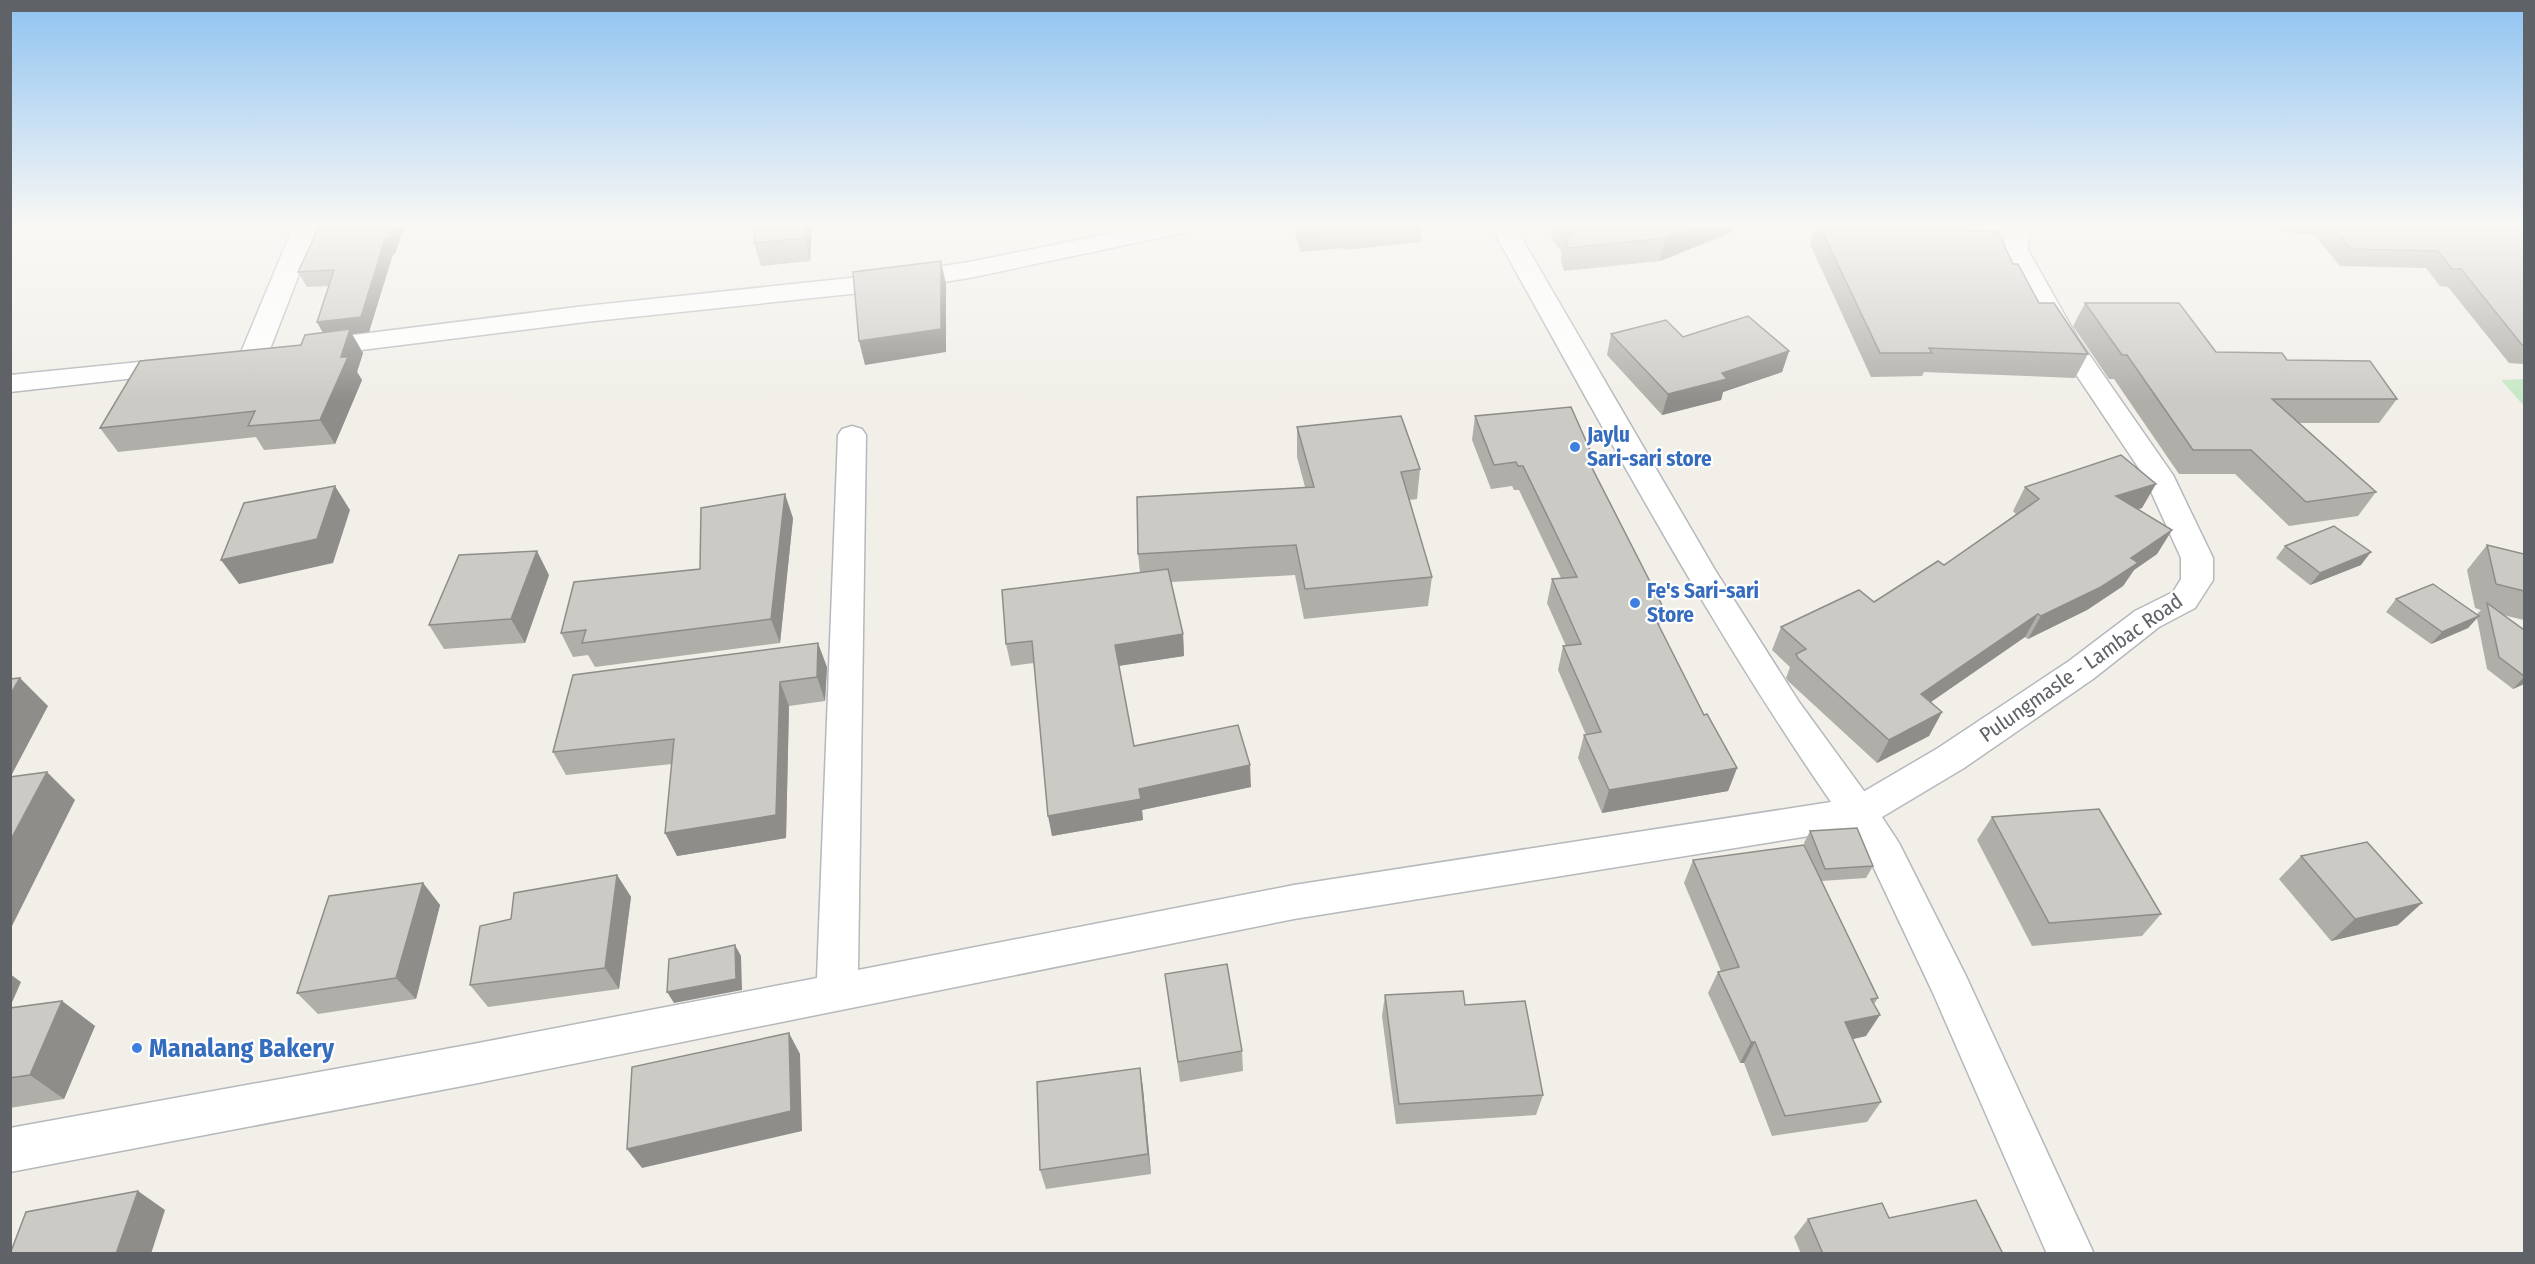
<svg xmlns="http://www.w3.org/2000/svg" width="2535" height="1264" font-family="'Fira Sans Condensed',sans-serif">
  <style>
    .green { fill: #c5e8c5 }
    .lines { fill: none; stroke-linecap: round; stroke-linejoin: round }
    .minor-casing { stroke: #b5b8bc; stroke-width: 3 }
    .tertiary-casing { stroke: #b5b8bc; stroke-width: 3 }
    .minor { fill: #fff; fill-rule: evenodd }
    .tertiary { fill: #fff; fill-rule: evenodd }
    .wall { fill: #afaea9 }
    .shaded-wall { fill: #8f8d8a }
    .building { fill: #cccac5; stroke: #8f8d8a; stroke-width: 1.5 }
    .shop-dot { fill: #3f7fe0; stroke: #fff; stroke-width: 2 }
    .labels { text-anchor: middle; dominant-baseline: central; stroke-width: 4.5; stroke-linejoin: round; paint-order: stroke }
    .shop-label { font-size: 21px; font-weight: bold; fill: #366cbe; stroke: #fff; text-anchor: start }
    .street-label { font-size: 21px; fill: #5f6368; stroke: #fff }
    .near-shop-label { font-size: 26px; font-weight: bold; fill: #366cbe; stroke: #fff; text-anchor: start }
  </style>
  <rect width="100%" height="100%" fill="#f1efe8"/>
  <path class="green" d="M 2524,379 L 2524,406 L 2501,380 Z"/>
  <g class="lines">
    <g class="minor-casing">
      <g id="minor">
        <path d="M 294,225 L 318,225 L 267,357 L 263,363 L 253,365 L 243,363 L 239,357 Z"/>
        <path d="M 1152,225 L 1199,225 L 1196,230 L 1187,232 L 969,278 L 898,289 L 585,322 L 313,356 L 304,354 L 300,348 L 304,342 L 313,340 L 585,306 L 898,273 L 969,262 Z"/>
        <path d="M 1490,225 L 1514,225 L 1715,570 L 1799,702 L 1872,802 L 1877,813 L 1872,824 L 1859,828 L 1294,919 L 473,1084 L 10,1172 L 10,1128 L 473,1044 L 817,978 L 838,435 L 842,429 L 852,426 L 862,429 L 866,435 L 858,970 L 1294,885 L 1831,802 C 1704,618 1599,420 1490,225 Z"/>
        <path d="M 179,358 L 189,360 L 193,366 L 189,372 L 10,392 L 10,375 Z"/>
      </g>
    </g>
    <g class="tertiary-casing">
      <path id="tertiary" d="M 2006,225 L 2030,225 L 2028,250 L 2077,337 L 2173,475 L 2213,558 L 2213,580 L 2195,608 L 2159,627 L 2093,679 L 1964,768 L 1882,817 L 1899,843 L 1965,974 L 2094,1254 L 2047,1254 L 1933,993 L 1872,864 L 1841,813 L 1846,802 L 1938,748 L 2069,661 L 2135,611 L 2173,592 L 2181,579 L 2181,558 L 2144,476 L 2051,337 L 2004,250 Z"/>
    </g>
    <use href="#minor" class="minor"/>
    <use href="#tertiary" class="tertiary"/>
  </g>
  <g class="wall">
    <path d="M 320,225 L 395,254 L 393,254 L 369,332 L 352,334 L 363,353 L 357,372 L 362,380 L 335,444 L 264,450 L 256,437 L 118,452 L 100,428 L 301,345 L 323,333 L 317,322 L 329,286 L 307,287 L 298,272 Z"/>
    <path d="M 812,225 L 810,261 L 761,266 L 754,243 Z"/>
    <path d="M 1292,225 L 1422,225 L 1421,242 L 1344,250 L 1343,248 L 1301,252 Z"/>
    <path d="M 1553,225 L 1734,225 L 1732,232 L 1660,261 L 1564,271 L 1561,260 L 1562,252 L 1551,238 Z"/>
    <path d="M 1816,225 L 1878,225 L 2013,264 L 2039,303 L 2088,354 L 2075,378 L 1924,372 L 1922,376 L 1871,377 L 1810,244 Z"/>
    <path d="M 2274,225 L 2517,225 L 2524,233 L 2524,364 L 2509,363 L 2448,287 L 2440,286 L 2426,268 L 2340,266 L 2315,235 L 2279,232 Z"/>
    <path d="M 2085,303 L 2216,352 L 2287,360 L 2397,399 L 2379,423 L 2299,423 L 2376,492 L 2358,516 L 2289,526 L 2235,474 L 2179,474 L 2114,379 L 2109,379 L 2073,326 Z"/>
    <path d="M 1611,334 L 1683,337 L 1789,351 L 1782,372 L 1723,392 L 1721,400 L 1662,415 L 1607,355 Z"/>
    <path d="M 1475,416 L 1594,459 L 1592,467 L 1664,609 L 1659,626 L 1704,715 L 1737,768 L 1728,791 L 1602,813 L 1578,758 L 1584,735 L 1586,735 L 1558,670 L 1563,646 L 1566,646 L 1547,603 L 1552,579 L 1561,578 L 1519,490 L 1514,490 L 1512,486 L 1491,489 L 1472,440 Z"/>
    <path d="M 1297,427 L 1420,469 L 1417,499 L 1409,500 L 1432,577 L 1428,606 L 1304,619 L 1295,575 L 1171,582 L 1183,634 L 1184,656 L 1119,666 L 1134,746 L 1251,787 L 1142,810 L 1143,820 L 1052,836 L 1034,663 L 1011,666 L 1006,644 L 1140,573 L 1138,554 L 1305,487 L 1297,457 Z"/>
    <path d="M 2025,487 L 2142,508 L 2138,509 L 2172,530 L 2157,554 L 2134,570 L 2123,586 L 2087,610 L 2028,639 L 2025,637 L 1931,702 L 1942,712 L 1929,736 L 1877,763 L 1788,681 L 1786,678 L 1790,667 L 1772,650 L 1781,627 L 1874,602 L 1944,565 L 2016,514 L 2013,511 Z"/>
    <path d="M 793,518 L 780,643 L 595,667 L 588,655 L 573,657 L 561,633 L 700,569 Z"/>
    <path d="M 2487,545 L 2524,554 L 2524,620 L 2503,615 L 2524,630 L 2524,684 L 2513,689 L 2487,669 L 2477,618 L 2468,628 L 2431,644 L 2386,612 L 2396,599 L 2477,614 L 2481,610 L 2475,608 L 2467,570 Z"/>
    <path d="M 2285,546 L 2361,565 L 2310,585 L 2276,558 Z"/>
    <path d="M 549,575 L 525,643 L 444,649 L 429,625 Z"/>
    <path d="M 827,667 L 825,701 L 789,706 L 786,838 L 677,856 L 672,764 L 566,775 L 553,752 Z"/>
    <path d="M 1992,817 L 2161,914 L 2142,936 L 2032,946 L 1977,840 Z"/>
    <path d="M 1810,831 L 1873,866 L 1866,878 L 1821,881 L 1878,998 L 1874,1004 L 1866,1036 L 1853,1039 L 1881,1102 L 1867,1122 L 1772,1136 L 1744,1063 L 1740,1063 L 1708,993 L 1718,972 L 1721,971 L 1684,883 L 1693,860 L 1808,852 L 1804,843 Z"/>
    <path d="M 2301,856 L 2398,925 L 2331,941 L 2279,879 Z"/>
    <path d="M 617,875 L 631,897 L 619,989 L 488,1007 L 470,985 Z"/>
    <path d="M 423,883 L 440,905 L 416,999 L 318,1014 L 297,993 Z"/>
    <path d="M 1165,974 L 1242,1051 L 1243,1071 L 1180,1082 Z"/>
    <path d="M 1385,995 L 1465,1005 L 1543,1095 L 1536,1115 L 1396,1124 L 1382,1016 Z"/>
    <path d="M 62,1001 L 95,1026 L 64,1099 L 10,1108 L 10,1008 Z"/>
    <path d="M 1140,1068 L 1143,1088 L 1151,1174 L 1046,1189 L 1040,1170 Z"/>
    <path d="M 1889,1218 L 2003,1254 L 1801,1254 L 1794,1237 L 1808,1219 Z"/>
  </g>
  <g class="shaded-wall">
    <path d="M 392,225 L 405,225 L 395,254 L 393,254 L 369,332 L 352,334 L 363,353 L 357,372 L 362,380 L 335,444 L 320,420 L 326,338 L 317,322 L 385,239 Z"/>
    <path d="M 805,225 L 812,225 L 810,261 L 804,238 Z"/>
    <path d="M 1698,225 L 1734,225 L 1732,232 L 1660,261 L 1666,238 Z"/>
    <path d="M 941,261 L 946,284 L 946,352 L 865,365 L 859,341 Z"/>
    <path d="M 1789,351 L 1782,372 L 1723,392 L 1721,400 L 1662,415 L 1668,394 L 1722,373 Z"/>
    <path d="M 2156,484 L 2142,508 L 2102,520 L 2116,496 Z"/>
    <path d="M 335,486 L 350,510 L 333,563 L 239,584 L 221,560 Z"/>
    <path d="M 785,494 L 793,518 L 780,643 L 771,619 Z"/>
    <path d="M 2172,530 L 2157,554 L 2134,570 L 2123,586 L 2087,610 L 2028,639 L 2041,616 L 2131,558 Z"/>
    <path d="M 537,551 L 549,575 L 525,643 L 511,619 Z"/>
    <path d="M 2371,552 L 2361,565 L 2310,585 L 2320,573 Z"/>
    <path d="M 2038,614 L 2025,637 L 1909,717 L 1921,694 Z"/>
    <path d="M 2479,616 L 2468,628 L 2431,644 L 2442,632 Z"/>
    <path d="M 1183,634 L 1184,656 L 1117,666 L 1115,645 Z"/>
    <path d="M 818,643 L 827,667 L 825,701 L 817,677 Z"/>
    <path d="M 2524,677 L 2524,684 L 2513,689 Z"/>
    <path d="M 20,678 L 48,706 L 10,778 L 10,695 Z"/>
    <path d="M 780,682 L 789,706 L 786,838 L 677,856 L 665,833 Z"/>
    <path d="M 1942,712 L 1929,736 L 1877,763 L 1889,740 Z"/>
    <path d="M 1250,765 L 1251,787 L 1142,810 L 1143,820 L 1052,836 L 1048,816 L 1139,789 Z"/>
    <path d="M 1737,768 L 1728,791 L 1602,813 L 1609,790 Z"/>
    <path d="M 47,772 L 75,800 L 10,930 L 10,841 Z"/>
    <path d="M 617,875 L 631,897 L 619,989 L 605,968 Z"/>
    <path d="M 423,883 L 440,905 L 416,999 L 396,978 Z"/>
    <path d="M 2422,903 L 2398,925 L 2331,941 L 2355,919 Z"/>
    <path d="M 735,945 L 741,956 L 742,990 L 674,1003 L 667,992 Z"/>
    <path d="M 10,974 L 21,982 L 10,1007 Z"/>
    <path d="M 62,1001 L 95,1026 L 64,1099 L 30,1075 Z"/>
    <path d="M 1880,1015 L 1866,1036 L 1832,1044 L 1845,1022 Z"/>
    <path d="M 789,1033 L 800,1054 L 802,1131 L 642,1168 L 627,1149 Z"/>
    <path d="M 1751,1042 L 1755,1042 L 1744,1063 L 1740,1063 Z"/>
    <path d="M 1140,1068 L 1143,1088 L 1151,1174 L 1148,1154 Z"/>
    <path d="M 138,1191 L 165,1210 L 151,1254 L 116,1254 Z"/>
  </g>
  <g class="building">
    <path d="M 320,225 L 392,225 L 388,239 L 385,239 L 361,317 L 317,322 L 334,270 L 298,272 Z"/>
    <path d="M 756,225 L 805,225 L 804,238 L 754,243 Z"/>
    <path d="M 1298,225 L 1399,225 L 1345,231 L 1344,229 L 1301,233 Z"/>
    <path d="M 1563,225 L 1698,225 L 1666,238 L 1568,248 L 1565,237 L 1571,235 Z"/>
    <path d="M 1819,225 L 1878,225 L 1998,232 L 2013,264 L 2018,264 L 2039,303 L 2054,303 L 2088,354 L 1929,348 L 1932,353 L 1880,353 Z"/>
    <path d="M 2331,225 L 2517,225 L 2524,233 L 2524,345 L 2522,345 L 2461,269 L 2452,269 L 2438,251 L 2351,249 Z"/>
    <path d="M 941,261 L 941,329 L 859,341 L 853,272 Z"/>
    <path d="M 2085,303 L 2179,303 L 2216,352 L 2282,353 L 2287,360 L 2370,361 L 2397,399 L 2272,399 L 2376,492 L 2306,502 L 2251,450 L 2193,450 L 2127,355 L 2122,355 Z"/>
    <path d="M 1748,316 L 1789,351 L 1722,373 L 1727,379 L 1668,394 L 1611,334 L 1666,320 L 1683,337 Z"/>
    <path d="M 350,329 L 341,357 L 348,357 L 320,420 L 248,426 L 255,411 L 100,428 L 140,361 L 301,345 L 305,335 Z"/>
    <path d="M 1571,407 L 1594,459 L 1588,460 L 1664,609 L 1651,610 L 1704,715 L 1707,714 L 1737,768 L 1609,790 L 1584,735 L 1601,732 L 1563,646 L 1581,644 L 1552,579 L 1577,577 L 1523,466 L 1518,466 L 1516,462 L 1494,465 L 1475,416 Z"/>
    <path d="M 1401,416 L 1420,469 L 1401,472 L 1432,577 L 1305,589 L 1296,545 L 1138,554 L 1137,497 L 1314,487 L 1297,427 Z"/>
    <path d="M 2121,455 L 2156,484 L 2116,496 L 2172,530 L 2131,558 L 2138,563 L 2101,587 L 2041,616 L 2038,614 L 1921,694 L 1942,712 L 1889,740 L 1798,658 L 1796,654 L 1806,649 L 1781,627 L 1859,590 L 1874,602 L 1938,561 L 1944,565 L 2039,499 L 2025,487 Z"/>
    <path d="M 335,486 L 317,539 L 221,560 L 244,503 Z"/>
    <path d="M 785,494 L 771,619 L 582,643 L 586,630 L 561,633 L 574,582 L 700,569 L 701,508 Z"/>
    <path d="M 2334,526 L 2371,552 L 2320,573 L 2285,546 Z"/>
    <path d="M 2487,545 L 2524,554 L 2524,591 L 2496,584 Z"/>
    <path d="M 537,551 L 511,619 L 429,625 L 459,555 Z"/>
    <path d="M 1168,569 L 1183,634 L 1115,645 L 1134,746 L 1238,725 L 1250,765 L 1139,789 L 1141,799 L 1048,816 L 1032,641 L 1006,644 L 1002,590 Z"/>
    <path d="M 2433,584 L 2479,616 L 2442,632 L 2396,599 Z"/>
    <path d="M 2487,603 L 2524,630 L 2524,676 L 2499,657 Z"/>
    <path d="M 818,643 L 817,677 L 780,682 L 776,815 L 665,833 L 674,739 L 553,752 L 573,675 Z"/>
    <path d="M 20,678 L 10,695 L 10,679 Z"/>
    <path d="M 47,772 L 10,841 L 10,777 Z"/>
    <path d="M 2099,809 L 2161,914 L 2049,923 L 1992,817 Z"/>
    <path d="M 1857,828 L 1873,866 L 1825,869 L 1810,831 Z"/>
    <path d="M 2367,842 L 2422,903 L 2355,919 L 2301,856 Z"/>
    <path d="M 1804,845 L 1878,998 L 1871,999 L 1880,1015 L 1845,1022 L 1881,1102 L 1785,1116 L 1755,1042 L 1751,1042 L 1718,972 L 1739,967 L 1693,860 Z"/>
    <path d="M 617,875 L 605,968 L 470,985 L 480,926 L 511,919 L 514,893 Z"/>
    <path d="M 423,883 L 396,978 L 297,993 L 329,896 Z"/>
    <path d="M 735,945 L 736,979 L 667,992 L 669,959 Z"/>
    <path d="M 1227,964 L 1242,1051 L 1178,1062 L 1165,974 Z"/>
    <path d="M 1463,991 L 1465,1005 L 1525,1001 L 1543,1095 L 1399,1104 L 1385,995 Z"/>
    <path d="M 62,1001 L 30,1075 L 10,1078 L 10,1008 Z"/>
    <path d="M 789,1033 L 791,1111 L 627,1149 L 632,1067 Z"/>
    <path d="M 1140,1068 L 1148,1154 L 1040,1170 L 1037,1082 Z"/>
    <path d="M 138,1191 L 116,1254 L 10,1254 L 26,1212 Z"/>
    <path d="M 1976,1200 L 2003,1254 L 1823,1254 L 1808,1219 L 1882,1203 L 1889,1218 Z"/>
  </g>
  <linearGradient id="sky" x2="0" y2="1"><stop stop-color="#8fc3f1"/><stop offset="0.56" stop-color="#f9f8f5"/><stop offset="1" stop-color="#f9f8f5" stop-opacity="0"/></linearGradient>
  <rect width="2535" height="402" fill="url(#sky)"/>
  <g class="shop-dot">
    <circle cx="1575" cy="447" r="6"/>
    <circle cx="1635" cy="603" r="6"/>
    <circle cx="137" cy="1048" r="6"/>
  </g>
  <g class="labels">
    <g class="shop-label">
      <text x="1587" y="435">Jaylu<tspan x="1587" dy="24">Sari-sari store</tspan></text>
      <text x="1647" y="591">Fe's Sari-sari<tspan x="1647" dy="24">Store</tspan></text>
    </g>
    <g class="street-label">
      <text transform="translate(2081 668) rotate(-35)">Pulungmasle - Lambac Road</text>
    </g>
    <g class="near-shop-label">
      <text x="149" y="1048">Manalang Bakery</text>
    </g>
  </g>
  <rect width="2535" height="1264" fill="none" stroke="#5f6368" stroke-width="24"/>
</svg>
